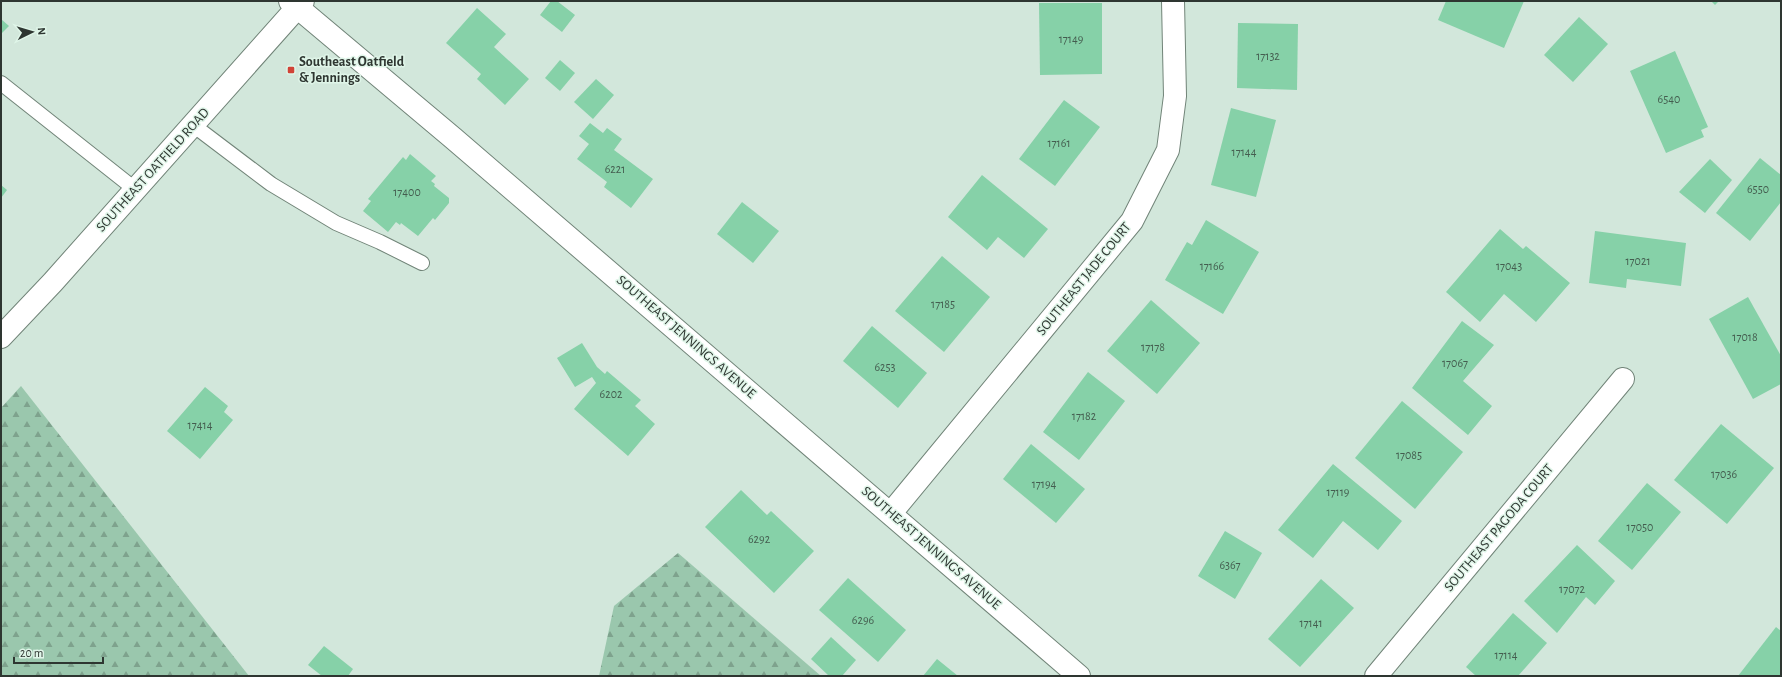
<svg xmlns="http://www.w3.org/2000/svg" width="1782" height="677" font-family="'Alegreya Sans',sans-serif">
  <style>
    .forest { fill: url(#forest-firs) }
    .building { fill: #86d1a8 }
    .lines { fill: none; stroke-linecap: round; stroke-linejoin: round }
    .lane-casing { stroke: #718478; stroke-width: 16 }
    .street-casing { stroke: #718478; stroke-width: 24 }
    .secondary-casing { stroke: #718478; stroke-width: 24 }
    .lane { stroke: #fff; stroke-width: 14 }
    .street { stroke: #fff; stroke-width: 22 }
    .secondary { stroke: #fff; stroke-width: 22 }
    .poi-dot { fill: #d14337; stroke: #dff5e8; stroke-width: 1.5 }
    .labels { text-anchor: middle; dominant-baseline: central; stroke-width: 3; stroke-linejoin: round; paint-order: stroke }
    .number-label { font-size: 12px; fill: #445d4f }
    .poi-label { font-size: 14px; font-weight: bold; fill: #2e3631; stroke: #dff5e8; text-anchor: start }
    .street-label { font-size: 14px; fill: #2e3631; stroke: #dff5e8 }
  </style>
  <defs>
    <pattern id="forest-firs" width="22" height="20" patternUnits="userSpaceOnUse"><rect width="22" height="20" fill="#9ac7ad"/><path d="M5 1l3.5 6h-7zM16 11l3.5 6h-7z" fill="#7ea28d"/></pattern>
  </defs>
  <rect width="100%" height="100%" fill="#d2e7db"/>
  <g class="forest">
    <path d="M 21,386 L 249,676 L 1,676 L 1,408 Z"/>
    <path d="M 678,553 L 821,676 L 599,676 L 614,606 Z"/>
  </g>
  <g class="building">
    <path d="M 551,1 L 557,1 L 575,15 L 562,32 L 540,15 Z"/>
    <path d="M 1446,1 L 1524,1 L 1504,48 L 1438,20 Z"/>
    <path d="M 1711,1 L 1719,1 L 1715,5 Z"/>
    <path d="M 1039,3 L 1102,3 L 1102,74 L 1040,75 Z"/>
    <path d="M 477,8 L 506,34 L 494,47 L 529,79 L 505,105 L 477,79 L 481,74 L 446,43 Z"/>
    <path d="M 1579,17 L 1608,44 L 1573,82 L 1544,55 Z"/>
    <path d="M 1,19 L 9,26 L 1,34 Z"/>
    <path d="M 1238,23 L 1298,24 L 1297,90 L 1237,88 Z"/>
    <path d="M 1675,51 L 1708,127 L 1701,130 L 1704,137 L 1666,153 L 1630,71 Z"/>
    <path d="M 560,60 L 575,73 L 560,91 L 545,78 Z"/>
    <path d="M 596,79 L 614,95 L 593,119 L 574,102 Z"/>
    <path d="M 1064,100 L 1100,127 L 1055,186 L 1019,159 Z"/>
    <path d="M 1231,108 L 1276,120 L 1256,197 L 1211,185 Z"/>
    <path d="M 590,123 L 603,133 L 607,128 L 622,139 L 614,150 L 653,179 L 631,208 L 604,187 L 607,182 L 577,159 L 589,144 L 579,136 Z"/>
    <path d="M 410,154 L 436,176 L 431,181 L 435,184 L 434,186 L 449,198 L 449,203 L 435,220 L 433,218 L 418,236 L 401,223 L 400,225 L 396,222 L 388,232 L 363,211 L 371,201 L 368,199 L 403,157 L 406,160 Z"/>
    <path d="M 1760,158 L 1781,175 L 1781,202 L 1750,241 L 1716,213 Z"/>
    <path d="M 1710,159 L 1732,180 L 1705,213 L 1679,192 Z"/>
    <path d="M 982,175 L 1048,229 L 1024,258 L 998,237 L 987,250 L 948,217 Z"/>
    <path d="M 1,185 L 7,190 L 1,198 Z"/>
    <path d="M 742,202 L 779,231 L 753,263 L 717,234 Z"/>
    <path d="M 1206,220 L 1259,252 L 1223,314 L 1165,280 L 1187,242 L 1192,245 Z"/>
    <path d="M 1500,229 L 1523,249 L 1526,246 L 1570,283 L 1536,322 L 1504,294 L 1480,322 L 1446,292 Z"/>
    <path d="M 1595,231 L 1686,243 L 1681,286 L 1627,279 L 1626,288 L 1589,283 Z"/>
    <path d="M 942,256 L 990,297 L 944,352 L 895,311 Z"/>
    <path d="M 1748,297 L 1781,356 L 1781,384 L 1753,399 L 1709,319 Z"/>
    <path d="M 1151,300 L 1200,343 L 1157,394 L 1107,351 Z"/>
    <path d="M 1462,321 L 1494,345 L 1463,381 L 1492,406 L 1468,435 L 1412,388 Z"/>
    <path d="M 872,326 L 927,373 L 898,408 L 843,361 Z"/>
    <path d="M 582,343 L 597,367 L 605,374 L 607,371 L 641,400 L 635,406 L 655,424 L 628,456 L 574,409 L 596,383 L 592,377 L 575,387 L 557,358 Z"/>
    <path d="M 1088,372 L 1125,401 L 1079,460 L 1043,432 Z"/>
    <path d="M 205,387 L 228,406 L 224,412 L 233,420 L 200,459 L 167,431 Z"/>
    <path d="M 1402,401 L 1463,452 L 1415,509 L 1355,458 Z"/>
    <path d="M 1721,424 L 1774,468 L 1727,524 L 1674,480 Z"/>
    <path d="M 1031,444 L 1085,489 L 1056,523 L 1003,479 Z"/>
    <path d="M 1333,464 L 1402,521 L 1378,550 L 1343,521 L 1313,558 L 1278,530 Z"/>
    <path d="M 1647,483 L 1681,512 L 1632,570 L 1598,541 Z"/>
    <path d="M 741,490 L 767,515 L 771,511 L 814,551 L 774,593 L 705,527 Z"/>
    <path d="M 1225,531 L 1262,553 L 1235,599 L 1198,576 Z"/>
    <path d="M 1577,545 L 1615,581 L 1595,605 L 1586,597 L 1557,633 L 1524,601 Z"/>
    <path d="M 848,578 L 906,630 L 878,662 L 819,610 Z"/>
    <path d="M 1321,579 L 1354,608 L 1300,667 L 1268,639 Z"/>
    <path d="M 1513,613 L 1547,643 L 1518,676 L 1476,676 L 1466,667 Z"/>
    <path d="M 1776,627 L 1781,631 L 1781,676 L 1738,676 Z"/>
    <path d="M 831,637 L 856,660 L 842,676 L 829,676 L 811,659 Z"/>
    <path d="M 324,646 L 353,669 L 348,676 L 322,676 L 308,665 Z"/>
    <path d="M 937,659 L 958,676 L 923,676 Z"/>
  </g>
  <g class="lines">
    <g class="lane-casing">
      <g id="lane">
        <path d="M 1,83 L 136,190"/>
        <path d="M 193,125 L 271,184 L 336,223 L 380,242 L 422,263"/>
      </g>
    </g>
    <g class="street-casing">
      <g id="street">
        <path d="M 891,513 L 1132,221 L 1168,150 L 1175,96 L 1173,1"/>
        <path d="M 1376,676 L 1623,379"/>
      </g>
    </g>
    <g class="secondary-casing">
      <g id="secondary">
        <path d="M 290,1 L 453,138 L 1079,676"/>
        <path d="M 1,337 L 53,282 L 303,1"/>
      </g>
    </g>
    <use href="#lane" class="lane"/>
    <use href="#street" class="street"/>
    <use href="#secondary" class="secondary"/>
  </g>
  <rect class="poi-dot" x="287" y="66" width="8" height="8" rx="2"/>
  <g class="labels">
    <g class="number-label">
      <text x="1071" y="39">17149</text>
      <text x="1268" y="56">17132</text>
      <text x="1669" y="99">6540</text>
      <text x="1059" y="143">17161</text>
      <text x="1244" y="152">17144</text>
      <text x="615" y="169">6221</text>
      <text x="1758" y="189">6550</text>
      <text x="407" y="192">17400</text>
      <text x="1638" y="261">17021</text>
      <text x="1212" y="266">17166</text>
      <text x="1509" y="266">17043</text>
      <text x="943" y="304">17185</text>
      <text x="1745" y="337">17018</text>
      <text x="1153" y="347">17178</text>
      <text x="1455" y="363">17067</text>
      <text x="885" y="367">6253</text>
      <text x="611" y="394">6202</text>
      <text x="1084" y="416">17182</text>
      <text x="200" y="425">17414</text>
      <text x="1409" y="455">17085</text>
      <text x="1724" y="474">17036</text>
      <text x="1044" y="484">17194</text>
      <text x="1338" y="492">17119</text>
      <text x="1640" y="527">17050</text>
      <text x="759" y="539">6292</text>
      <text x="1230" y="565">6367</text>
      <text x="1572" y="589">17072</text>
      <text x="863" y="620">6296</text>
      <text x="1311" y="623">17141</text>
      <text x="1506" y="655">17114</text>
    </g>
    <g class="poi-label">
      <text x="299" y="62">Southeast Oatfield<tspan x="299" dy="16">&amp; Jennings</tspan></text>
    </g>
    <g class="street-label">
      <text transform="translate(153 170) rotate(-48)">SOUTHEAST OATFIELD ROAD</text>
      <text transform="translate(1084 279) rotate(-51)">SOUTHEAST JADE COURT</text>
      <text transform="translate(686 337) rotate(41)">SOUTHEAST JENNINGS AVENUE</text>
      <text transform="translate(1499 528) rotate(-50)">SOUTHEAST PAGODA COURT</text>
      <text transform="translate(931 548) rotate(41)">SOUTHEAST JENNINGS AVENUE</text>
    </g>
  </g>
  <rect width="1782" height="677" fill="none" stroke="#2e3631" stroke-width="4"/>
  <g transform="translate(32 32) rotate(85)" stroke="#dff5e8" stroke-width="3" paint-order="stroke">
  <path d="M0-3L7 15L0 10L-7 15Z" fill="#2e3631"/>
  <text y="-6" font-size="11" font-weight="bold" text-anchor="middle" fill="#2e3631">N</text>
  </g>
  <path d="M14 657v6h89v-6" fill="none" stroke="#2e3631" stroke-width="2"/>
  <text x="20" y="657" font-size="12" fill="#2e3631" stroke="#dff5e8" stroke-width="3" paint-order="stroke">20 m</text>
</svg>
